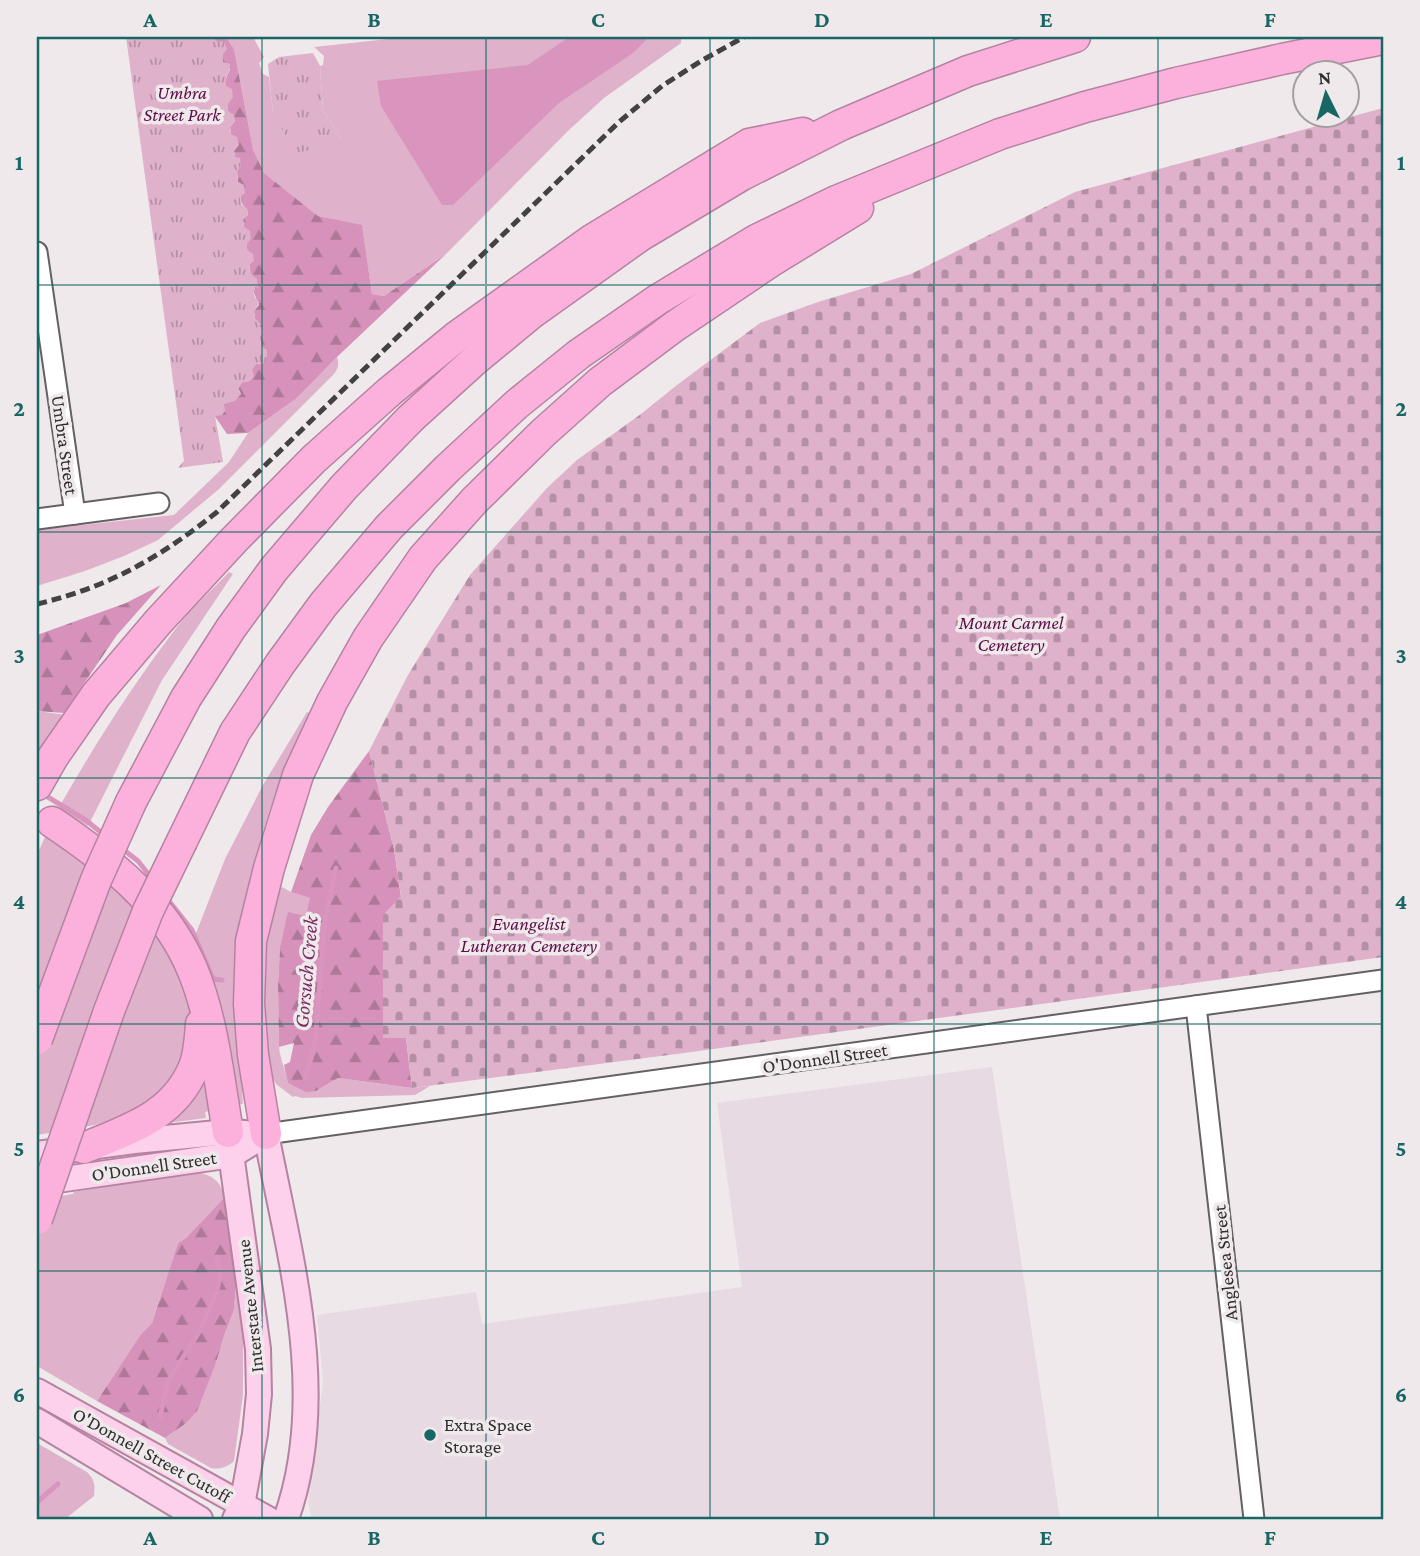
<svg xmlns="http://www.w3.org/2000/svg" width="1420" height="1556" font-family="'Crimson Pro',serif">
  <style>
    .built { fill: #e8dae2 }
    .green { fill: #dfb1cb }
    .forest { fill: url(#forest-firs) }
    .cemetery { fill: url(#cemetery-stones) }
    .park { fill: url(#park-tufts) }
    .water { fill: #d995bd }
    .lines { fill: none; stroke-linecap: round; stroke-linejoin: round }
    .stream { stroke: #d995bd; stroke-width: 5 }
    .minor-casing { stroke: #656062; stroke-width: 23 }
    .major-casing { stroke: #b583a0; stroke-width: 28 }
    .highway-casing { stroke: #b583a0; stroke-width: 33 }
    .minor { stroke: #fff; stroke-width: 19 }
    .major { stroke: #fdd0eb; stroke-width: 24 }
    .highway { stroke: #fcb1dd; stroke-width: 30 }
    .rail { stroke: #444142; stroke-width: 5; stroke-dasharray: 10 5; stroke-linecap: butt }
    .highway-bridge-casing { stroke: #b583a0; stroke-width: 33; stroke-linecap: butt }
    .highway-bridge { stroke: #fcb1dd; stroke-width: 30 }
    .grid { fill: none; stroke: #196765; stroke-width: 2; stroke-opacity: 0.55 }
    .poi-dot { fill: #196765; stroke: #efe9ec; stroke-width: 2.5 }
    .labels { text-anchor: middle; dominant-baseline: central; stroke-width: 7; stroke-linejoin: round; paint-order: stroke }
    .park-label { font-size: 19px; font-style: italic; fill: #5d0c45; stroke: #efe9ec }
    .street-label { font-size: 19px; fill: #302e2f; stroke: #efe9ec }
    .poi-label { font-size: 19px; fill: #302e2f; stroke: #efe9ec; text-anchor: start }
    .water-label { font-size: 21px; font-style: italic; fill: #7a2b5f; stroke: #efe9ec }
    .neatline { fill: none; stroke: #196765; stroke-width: 2.5 }
    .grid-label { font-size: 23px; text-anchor: middle; font-weight: bold; fill: #196765 }
  </style>
  <defs>
    <pattern id="forest-firs" width="22" height="20" patternUnits="userSpaceOnUse" patternTransform="scale(1.75)"><rect width="22" height="20" fill="#d692ba"/><path d="M5 1l3.5 6h-7zM16 11l3.5 6h-7z" fill="#ae7898"/></pattern>
    <pattern id="cemetery-stones" width="16" height="16" patternUnits="userSpaceOnUse" patternTransform="scale(1.75)"><rect width="16" height="16" fill="#dfb1cb"/><path d="M2 7V4a2 2 0 0 1 4 0v3zM10 15v-3a2 2 0 0 1 4 0v3z" fill="#b590a5"/></pattern>
    <pattern id="park-tufts" width="24" height="20" patternUnits="userSpaceOnUse" patternTransform="scale(1.75)"><rect width="24" height="20" fill="#dfb1cb"/><path d="M3 7l-1-3M5 7V3M7 7l1-3M15 17l-1-3M17 17v-4M19 17l1-3" fill="none" stroke="#b590a5"/></pattern>
  </defs>
  <rect width="100%" height="100%" fill="#efe9ec"/>
  <path class="built" d="M 992,1067 L 1060,1519 L 312,1519 L 308,1502 L 323,1382 L 317,1315 L 476,1292 L 482,1324 L 742,1287 L 717,1103 Z"/>
  <g class="green">
    <path d="M 226,37 L 253,37 L 264,57 L 259,63 L 263,74 L 269,77 L 273,113 L 341,139 L 323,110 L 320,66 L 323,65 L 324,56 L 314,47 L 407,37 L 681,37 L 681,43 L 604,98 L 569,130 L 446,254 L 384,296 L 372,294 L 362,226 L 318,216 L 264,173 L 253,149 L 234,49 Z"/>
    <path d="M 337,357 C 340,366 337,371 331,377 L 219,489 L 158,540 L 124,556 L 85,571 L 37,586 L 37,530 L 174,515 L 229,462 L 248,433 L 297,398 Z"/>
    <path d="M 229,572 L 233,574 L 162,680 L 88,826 L 58,809 C 94,746 133,684 177,627 C 192,607 212,590 229,572 Z"/>
    <path d="M 37,711 L 66,715 L 37,760 Z"/>
    <path d="M 307,712 L 309,713 C 263,811 238,899 238,1008 C 238,1040 241,1072 243,1104 L 233,1105 L 193,941 L 225,859 L 263,785 Z"/>
    <path d="M 47,832 L 125,895 L 153,931 L 182,977 L 188,996 L 190,1014 L 190,1030 L 180,1069 L 155,1101 L 121,1118 L 95,1125 L 37,1135 L 37,855 Z"/>
    <path d="M 282,887 L 291,892 L 311,898 L 306,917 L 280,948 L 278,984 L 279,1047 C 280,1059 286,1071 288,1083 L 316,1091 L 338,1078 L 412,1088 L 430,1086 L 415,1095 L 302,1098 L 295,1096 L 293,1097 L 276,1084 L 267,1068 L 261,967 L 268,928 L 276,896 Z"/>
    <path d="M 203,1072 L 210,1111 L 205,1112 L 206,1118 L 159,1124 Z"/>
    <path d="M 195,1172 C 211,1174 222,1181 224,1198 L 186,1238 L 178,1243 L 152,1323 L 141,1334 L 97,1401 L 37,1366 L 37,1200 L 73,1194 L 74,1192 Z"/>
    <path d="M 236,1285 L 243,1334 L 243,1395 L 234,1461 C 227,1467 220,1470 211,1468 L 168,1444 L 165,1438 L 185,1424 L 209,1379 L 216,1363 L 225,1333 L 234,1310 Z"/>
    <path d="M 37,1443 L 87,1472 C 95,1480 95,1485 94,1496 L 65,1519 L 37,1519 Z"/>
  </g>
  <g class="forest">
    <path d="M 213,37 L 226,37 L 234,49 L 253,149 L 264,173 L 318,216 L 362,225 L 372,294 L 384,296 L 446,254 L 337,357 L 297,398 L 248,433 L 227,434 L 214,415 L 223,404 L 241,394 L 238,388 L 256,364 L 264,363 L 260,337 L 261,325 L 255,319 L 254,311 L 259,305 L 253,291 L 243,219 L 248,215 L 247,209 C 238,202 240,195 243,185 L 238,182 L 237,171 L 241,165 L 235,157 L 230,127 L 235,121 L 228,111 L 225,81 L 230,69 L 223,63 L 223,54 Z"/>
    <path d="M 161,585 L 117,635 L 64,713 L 37,711 L 37,635 L 126,603 Z"/>
    <path d="M 369,751 L 394,849 L 401,897 L 384,1038 L 406,1038 L 412,1088 L 338,1078 L 316,1091 L 306,1092 L 288,1083 L 284,1065 L 290,1062 L 294,1043 L 279,1047 L 278,984 L 280,948 L 288,912 L 306,916 L 310,898 L 291,892 L 311,835 L 328,807 Z"/>
    <path d="M 224,1198 L 227,1210 L 236,1285 L 234,1310 L 225,1333 L 216,1363 L 197,1411 L 185,1424 L 165,1438 L 97,1401 L 141,1334 L 152,1323 L 178,1243 L 186,1238 Z"/>
  </g>
  <path class="cemetery" d="M 1383,108 L 1383,957 L 684,1053 L 412,1088 L 406,1038 L 383,1038 L 383,915 L 401,896 L 394,849 L 369,751 L 408,675 L 470,575 L 547,488 L 577,460 L 641,414 L 677,385 L 760,323 L 818,302 L 911,274 L 1075,192 Z"/>
  <g class="park">
    <path d="M 126,37 L 213,37 L 216,41 L 224,42 L 227,49 L 223,54 L 223,62 L 230,64 C 230,72 224,78 226,86 L 232,89 L 233,97 L 228,104 L 228,111 L 234,115 L 235,121 L 230,127 L 231,134 L 237,137 L 239,145 L 234,151 L 235,157 L 240,158 L 241,165 L 237,171 L 238,182 L 244,185 L 245,193 L 240,197 L 241,204 L 247,209 L 248,215 L 243,219 L 244,227 L 250,231 L 251,239 L 247,244 L 247,250 L 253,254 L 254,261 L 249,265 L 251,274 L 257,279 L 258,287 L 253,292 L 255,298 L 260,302 L 254,311 L 255,319 L 261,325 L 263,333 L 260,337 L 261,346 L 267,350 L 267,356 L 264,363 L 256,364 L 252,370 L 254,376 L 250,381 L 242,383 L 238,388 L 241,394 L 235,401 L 224,404 L 225,411 L 222,415 L 215,416 L 223,462 L 178,468 L 184,461 Z"/>
    <path d="M 313,53 L 320,66 L 323,110 L 341,139 L 326,147 L 295,153 L 273,113 L 268,64 L 279,57 Z"/>
  </g>
  <path class="water" d="M 569,37 L 649,37 L 633,53 L 559,103 L 453,205 L 442,205 L 381,106 L 377,81 L 528,65 Z"/>
  <g class="lines">
    <g class="stream">
      <path d="M 43,794 L 87,821 L 104,835"/>
      <path d="M 120,847 L 138,861 L 153,880"/>
      <path d="M 165,896 L 192,930 L 213,979 L 222,980"/>
      <path d="M 305,1079 L 315,1044 L 325,920 L 336,868"/>
      <path d="M 160,1417 L 168,1381 L 199,1332 L 216,1294 L 220,1277 L 217,1257"/>
      <path d="M 37,1502 L 58,1484"/>
    </g>
    <g class="minor-casing">
      <g id="minor">
        <path d="M 37,252 L 75,514"/>
        <path d="M 37,519 L 159,503"/>
        <path d="M 1196,1006 L 1254,1519"/>
        <path d="M 266,1134 L 1383,980"/>
      </g>
    </g>
    <g class="major-casing">
      <g id="major">
        <path d="M 228,1132 L 258,1349 L 259,1394 L 255,1434 L 242,1505 L 235,1519"/>
        <path d="M 266,1134 C 290,1258 330,1396 286,1519"/>
        <path d="M 37,1154 L 134,1141 L 228,1132 L 245,1133"/>
        <path d="M 37,1183 L 232,1155 L 266,1134"/>
        <path d="M 37,1391 L 268,1519"/>
        <path d="M 37,1421 L 200,1519"/>
      </g>
    </g>
    <g class="highway-casing">
      <g id="highway">
        <path d="M 37,785 L 53,757 L 96,695 L 158,622 L 234,540 L 314,459 L 389,392 L 456,337 L 593,239 L 749,144 L 803,133"/>
        <path d="M 131,802 L 186,698 L 231,628 L 274,569 L 344,487 L 410,419 L 475,360 L 532,313 L 640,236 L 742,175 L 841,125 L 968,71 L 1075,37"/>
        <path d="M 52,822 C 110,861 166,905 193,971 C 213,1020 219,1079 228,1132"/>
        <path d="M 182,841 L 235,732 L 280,664 L 323,605 L 389,527 L 448,468 L 517,404 L 579,354 L 657,300 L 756,240 L 834,202 L 1000,134 L 1085,107 L 1176,83 L 1282,59 L 1383,39"/>
        <path d="M 266,1134 L 253,1055 L 249,1004 L 251,941 L 269,868 L 298,775 L 332,702 L 368,638 L 423,558 L 474,501 L 543,433 L 600,382 L 675,326 L 770,262 L 858,208"/>
        <path d="M 84,1148 C 129,1129 174,1116 194,1067 C 199,1054 200,1038 201,1024"/>
      </g>
    </g>
    <use href="#minor" class="minor"/>
    <use href="#major" class="major"/>
    <use href="#highway" class="highway"/>
    <path class="rail" d="M 37,604 C 109,587 159,558 217,512 L 619,122 L 662,86 L 701,61 L 744,37"/>
    <g class="highway-bridge-casing">
      <g id="highway-bridge">
        <path d="M 37,1039 L 96,880 L 131,802"/>
        <path d="M 37,1219 L 109,1011 L 148,911 L 182,841"/>
      </g>
    </g>
    <use href="#highway-bridge" class="highway-bridge"/>
  </g>
  <path class="grid" d="M 262,37 L 262,1519M 486,37 L 486,1519M 710,37 L 710,1519M 934,37 L 934,1519M 1158,37 L 1158,1519M 37,285 L 1383,285M 37,532 L 1383,532M 37,778 L 1383,778M 37,1024 L 1383,1024M 37,1271 L 1383,1271"/>
  <circle class="poi-dot" cx="430" cy="1435" r="7"/>
  <g class="labels">
    <g class="park-label">
      <text x="182" y="92">Umbra<tspan x="182" dy="22">Street Park</tspan></text>
      <text x="1011" y="622">Mount Carmel<tspan x="1011" dy="22">Cemetery</tspan></text>
      <text x="529" y="923">Evangelist<tspan x="529" dy="22">Lutheran Cemetery</tspan></text>
    </g>
    <g class="street-label">
      <text transform="translate(65 445) rotate(82)">Umbra Street</text>
      <text transform="translate(825 1058) rotate(-8)">O'Donnell Street</text>
      <text transform="translate(154 1166) rotate(-8)">O'Donnell Street</text>
      <text transform="translate(1225 1263) rotate(-96)">Anglesea Street</text>
      <text transform="translate(250 1306) rotate(-96)">Interstate Avenue</text>
      <text transform="translate(152 1455) rotate(29)">O'Donnell Street Cutoff</text>
    </g>
    <g class="poi-label">
      <text x="444" y="1424">Extra Space<tspan x="444" dy="22">Storage</tspan></text>
    </g>
    <g class="water-label">
      <text transform="translate(306 972) rotate(-85)">Gorsuch Creek</text>
    </g>
  </g>
  <rect width="1420" height="1556" fill="none" stroke="#efe9ec" stroke-width="77"/>
  <g transform="translate(1326 94) rotate(355)"><circle r="33" fill="#efe9ec" stroke="#a39ea0" stroke-width="2"/>
  <path d="M0-5L12 26L0 18L-12 26Z" fill="#196765"/>
  <text y="-10" font-size="19" font-weight="bold" text-anchor="middle" fill="#302e2f">N</text>
  </g>
  <rect x="38" y="38" width="1344" height="1480" class="neatline"/>
  <g class="grid-label">
    <text x="150" y="27">A</text>
    <text x="374" y="27">B</text>
    <text x="598" y="27">C</text>
    <text x="822" y="27">D</text>
    <text x="1046" y="27">E</text>
    <text x="1270" y="27">F</text>
    <text x="19" y="170">1</text>
    <text x="1401" y="170">1</text>
    <text x="19" y="416">2</text>
    <text x="1401" y="416">2</text>
    <text x="19" y="663">3</text>
    <text x="1401" y="663">3</text>
    <text x="19" y="909">4</text>
    <text x="1401" y="909">4</text>
    <text x="19" y="1156">5</text>
    <text x="1401" y="1156">5</text>
    <text x="19" y="1402">6</text>
    <text x="1401" y="1402">6</text>
    <text x="150" y="1545">A</text>
    <text x="374" y="1545">B</text>
    <text x="598" y="1545">C</text>
    <text x="822" y="1545">D</text>
    <text x="1046" y="1545">E</text>
    <text x="1270" y="1545">F</text>
  </g>
</svg>
